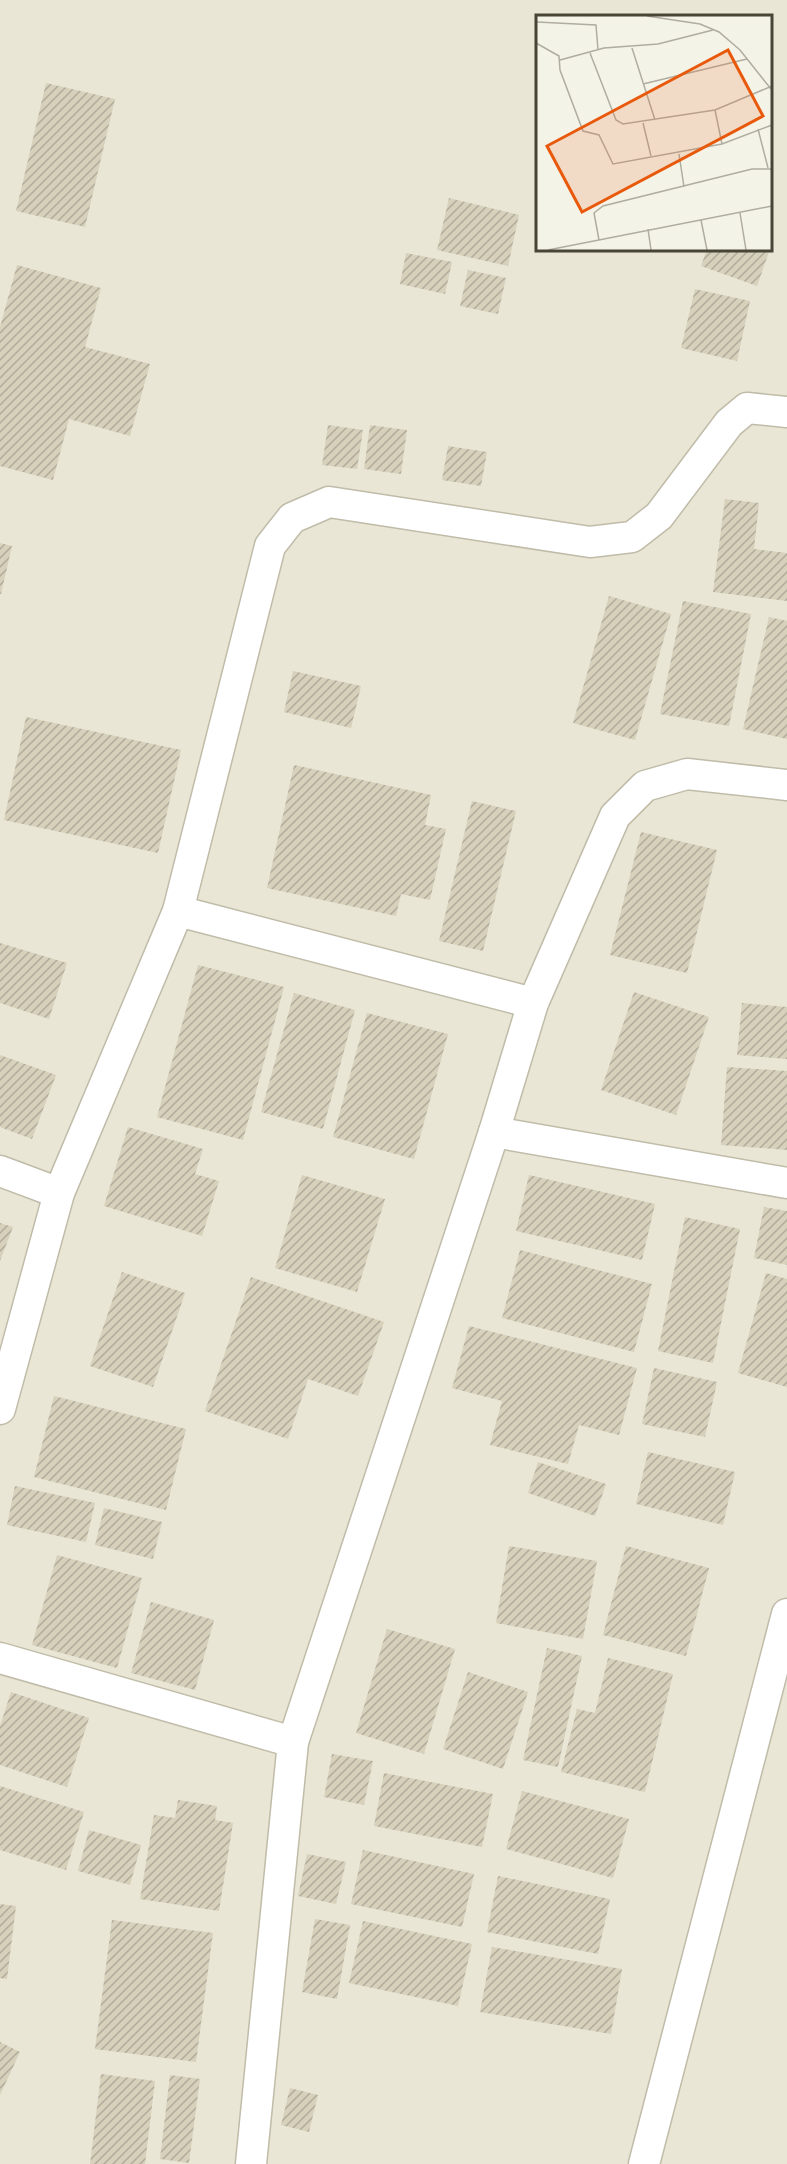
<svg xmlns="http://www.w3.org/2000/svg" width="787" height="2164" font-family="'PT Sans Narrow',sans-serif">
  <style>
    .residential { fill: #e9e6d5; fill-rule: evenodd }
    .building { fill: url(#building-hatch) }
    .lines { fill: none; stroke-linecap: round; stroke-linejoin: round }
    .street-casing { stroke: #c0bca9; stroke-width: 33 }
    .street { stroke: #fff; stroke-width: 30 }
    .inset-road { fill: none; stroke: #afada0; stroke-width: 1.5 }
    .view { fill: #e8590c; fill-opacity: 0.15; stroke: #e8590c; stroke-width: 3 }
    .inset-edge { fill: none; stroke: #484436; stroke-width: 3 }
  </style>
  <defs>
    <pattern id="building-hatch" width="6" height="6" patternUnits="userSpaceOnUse" patternTransform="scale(1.5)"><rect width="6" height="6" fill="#d7d1bc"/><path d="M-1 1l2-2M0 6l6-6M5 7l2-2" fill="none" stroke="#b0ab9a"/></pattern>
  </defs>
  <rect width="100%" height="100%" fill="#f4f3e7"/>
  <path class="residential" d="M 0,0 L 787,0 L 787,2164 L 0,2164 ZM 538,16 L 770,16 L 770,249 L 538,249 Z"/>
  <g class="building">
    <path d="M 46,83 L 115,99 L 85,227 L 16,211 Z"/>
    <path d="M 449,198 L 519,215 L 508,266 L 437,250 Z"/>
    <path d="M 707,249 L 770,249 L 757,286 L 701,266 Z"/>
    <path d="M 406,253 L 452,262 L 445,294 L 400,284 Z"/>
    <path d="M 17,265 L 101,288 L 85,347 L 150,364 L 130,436 L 69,419 L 53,480 L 0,466 L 0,327 Z"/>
    <path d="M 468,270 L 506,278 L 498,314 L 460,306 Z"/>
    <path d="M 695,289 L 750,301 L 737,361 L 681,348 Z"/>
    <path d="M 328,425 L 363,430 L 357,469 L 322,465 Z"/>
    <path d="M 370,425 L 407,430 L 401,474 L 364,469 Z"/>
    <path d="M 448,446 L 487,452 L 481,486 L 442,480 Z"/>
    <path d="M 725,499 L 759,503 L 754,549 L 787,553 L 787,601 L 713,592 Z"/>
    <path d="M 0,543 L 12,546 L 1,594 L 0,594 Z"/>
    <path d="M 609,596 L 671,614 L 635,740 L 573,723 Z"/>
    <path d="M 683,601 L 751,614 L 729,726 L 660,714 Z"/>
    <path d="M 769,617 L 787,621 L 787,739 L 743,729 Z"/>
    <path d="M 293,671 L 361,686 L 351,728 L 284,712 Z"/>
    <path d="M 26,717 L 181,750 L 158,853 L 4,820 Z"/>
    <path d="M 294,765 L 431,795 L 425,825 L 446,829 L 430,900 L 401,894 L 396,916 L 267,888 Z"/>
    <path d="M 472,801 L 516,811 L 483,951 L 439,941 Z"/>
    <path d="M 641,832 L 717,850 L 687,973 L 610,955 Z"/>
    <path d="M 0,943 L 67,963 L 49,1019 L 0,1003 Z"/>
    <path d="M 198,965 L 284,987 L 243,1140 L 157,1117 Z"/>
    <path d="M 634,992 L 709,1017 L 676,1115 L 601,1090 Z"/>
    <path d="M 294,993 L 355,1010 L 323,1129 L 261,1112 Z"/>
    <path d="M 742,1003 L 787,1007 L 787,1059 L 737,1055 Z"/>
    <path d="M 367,1013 L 448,1034 L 414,1159 L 333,1137 Z"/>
    <path d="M 0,1055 L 56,1075 L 32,1139 L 0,1127 Z"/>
    <path d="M 727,1067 L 787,1071 L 787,1150 L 721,1145 Z"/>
    <path d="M 128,1127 L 203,1149 L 195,1174 L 219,1181 L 202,1236 L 104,1206 Z"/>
    <path d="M 302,1175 L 385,1199 L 357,1292 L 275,1268 Z"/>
    <path d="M 529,1175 L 655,1204 L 642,1260 L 516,1231 Z"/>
    <path d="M 764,1207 L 787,1211 L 787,1265 L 754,1258 Z"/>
    <path d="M 685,1217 L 740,1229 L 713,1363 L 658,1351 Z"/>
    <path d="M 0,1223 L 13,1227 L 0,1261 Z"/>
    <path d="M 520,1250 L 652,1284 L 634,1352 L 502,1318 Z"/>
    <path d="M 122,1272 L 185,1293 L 153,1387 L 90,1366 Z"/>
    <path d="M 766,1273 L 787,1279 L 787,1387 L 738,1373 Z"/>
    <path d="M 251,1277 L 384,1322 L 358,1396 L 308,1379 L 288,1439 L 205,1411 Z"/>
    <path d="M 469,1326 L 637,1368 L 619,1435 L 579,1425 L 568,1464 L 490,1445 L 502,1401 L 452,1388 Z"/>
    <path d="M 654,1368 L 717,1382 L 705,1437 L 642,1424 Z"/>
    <path d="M 54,1396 L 186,1429 L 166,1510 L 34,1477 Z"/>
    <path d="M 648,1452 L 735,1472 L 723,1525 L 636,1504 Z"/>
    <path d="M 538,1462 L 606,1484 L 595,1516 L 528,1493 Z"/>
    <path d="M 15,1486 L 95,1503 L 86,1542 L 7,1525 Z"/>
    <path d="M 104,1508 L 162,1522 L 153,1559 L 95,1545 Z"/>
    <path d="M 509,1546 L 597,1561 L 583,1639 L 496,1623 Z"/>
    <path d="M 626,1546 L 709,1568 L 686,1656 L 603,1635 Z"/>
    <path d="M 57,1555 L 142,1578 L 117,1668 L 32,1645 Z"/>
    <path d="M 151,1602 L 214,1620 L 195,1690 L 131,1673 Z"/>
    <path d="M 387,1629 L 455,1649 L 424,1754 L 356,1733 Z"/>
    <path d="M 547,1648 L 582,1656 L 558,1767 L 523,1760 Z"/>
    <path d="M 608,1658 L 673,1674 L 645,1792 L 561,1772 L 577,1709 L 595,1713 Z"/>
    <path d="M 468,1672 L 528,1692 L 503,1769 L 443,1749 Z"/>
    <path d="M 11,1692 L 89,1718 L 67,1787 L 0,1765 L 0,1726 Z"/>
    <path d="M 332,1754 L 373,1761 L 364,1805 L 324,1797 Z"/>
    <path d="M 384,1773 L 493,1794 L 482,1847 L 374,1826 Z"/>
    <path d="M 0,1786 L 84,1812 L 66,1870 L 0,1850 Z"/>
    <path d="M 522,1791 L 629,1819 L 613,1878 L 506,1849 Z"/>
    <path d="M 178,1800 L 217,1806 L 215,1820 L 233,1823 L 219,1911 L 140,1899 L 154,1815 L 175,1818 Z"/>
    <path d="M 89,1830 L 141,1845 L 130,1885 L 78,1871 Z"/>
    <path d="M 363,1850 L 474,1874 L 462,1927 L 351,1904 Z"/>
    <path d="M 307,1854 L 346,1862 L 336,1904 L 298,1896 Z"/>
    <path d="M 498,1876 L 610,1899 L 598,1954 L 487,1932 Z"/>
    <path d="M 0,1904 L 16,1906 L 7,1979 L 0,1978 Z"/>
    <path d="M 315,1919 L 350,1925 L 337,1999 L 302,1992 Z"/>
    <path d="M 112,1920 L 213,1933 L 196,2062 L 95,2049 Z"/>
    <path d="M 363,1921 L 472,1944 L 458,2006 L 349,1983 Z"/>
    <path d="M 492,1947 L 622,1969 L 611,2034 L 480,2012 Z"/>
    <path d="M 0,2042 L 20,2052 L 0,2095 Z"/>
    <path d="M 101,2074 L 155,2081 L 145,2164 L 90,2164 Z"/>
    <path d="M 170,2075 L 200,2079 L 189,2163 L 160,2159 Z"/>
    <path d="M 290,2088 L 318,2095 L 309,2132 L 281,2125 Z"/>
  </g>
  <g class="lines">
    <g class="street-casing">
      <g id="street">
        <path d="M 178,911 L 533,1003"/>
        <path d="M 494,1132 L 787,1183"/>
        <path d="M 0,1171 L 59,1193"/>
        <path d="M 0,1409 L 59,1193 L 178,911 L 270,546 L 292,518 L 329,502 L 590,542 L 632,537 L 659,516 L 729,423 L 747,408 L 787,412"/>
        <path d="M 0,1658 L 293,1742"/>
        <path d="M 251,2164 L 293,1742 L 494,1132 L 533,1003 L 615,816 L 645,786 L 687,774 L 787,785"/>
        <path d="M 644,2164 L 787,1614"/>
      </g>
    </g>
    <use href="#street" class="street"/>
  </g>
  <g transform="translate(536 15)">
    <rect width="236" height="236" fill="#f4f3e7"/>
    <path class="inset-road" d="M 111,1 L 164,9 L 183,17 L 204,35 L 235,74M 1,7 L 60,10 L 62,35M 0,28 L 23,41 L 24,55 L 47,116 L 63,120 L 77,149 L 186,129 L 236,110M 96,33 L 119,105M 54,38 L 80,105 L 87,109 L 179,95 L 236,71M 24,45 L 68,33 L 122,29 L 177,15M 107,69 L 211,44M 179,95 L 186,129M 107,108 L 115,141M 222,114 L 232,153M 143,139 L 148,172M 204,198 L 210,235M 165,205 L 171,235M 112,214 L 115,235M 63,225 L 58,198 L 67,191 L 216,154 L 236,154M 12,235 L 236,191"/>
    <path class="view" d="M 192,35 L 227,101 L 46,197 L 11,131 Z"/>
    <rect width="236" height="236" class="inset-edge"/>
  </g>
</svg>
